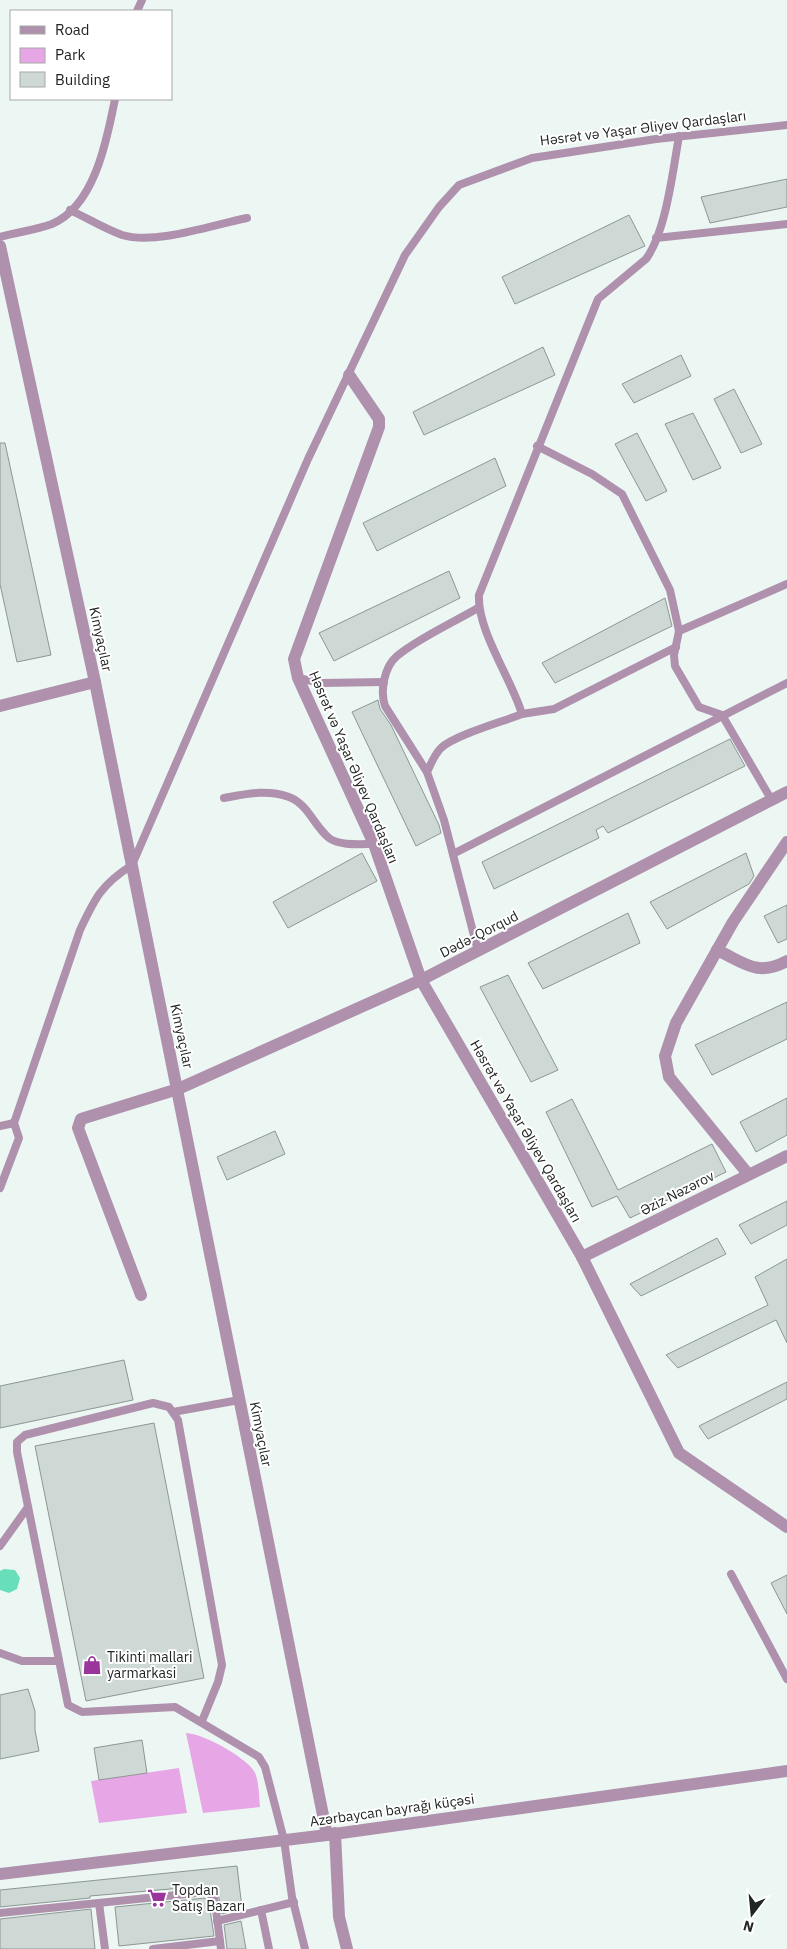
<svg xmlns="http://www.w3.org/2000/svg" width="787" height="1949" font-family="'IBM Plex Sans',sans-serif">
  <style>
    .green { fill: #e7a6e5 }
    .water { fill: #68deba }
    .building { fill: #ced9d5; stroke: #8c9793 }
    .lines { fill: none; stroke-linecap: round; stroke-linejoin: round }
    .service { stroke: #af91ae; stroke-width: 8 }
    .minor { stroke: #af91ae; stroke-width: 12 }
    .tertiary { stroke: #af91ae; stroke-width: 12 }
    .labels { text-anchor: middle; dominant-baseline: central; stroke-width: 4; stroke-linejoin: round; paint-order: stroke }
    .street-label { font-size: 14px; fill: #212523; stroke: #fff }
    .poi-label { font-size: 14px; fill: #212523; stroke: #fff; text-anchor: start }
  </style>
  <rect width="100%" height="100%" fill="#ecf7f3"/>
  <g class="green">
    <path d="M 186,1733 C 204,1734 244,1756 254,1771 C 259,1779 259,1797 260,1807 L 203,1813 Z"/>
    <path d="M 179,1768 L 187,1813 L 99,1823 L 91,1781 Z"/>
  </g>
  <path class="water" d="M 4,1569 L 15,1570 L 20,1578 L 17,1589 L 9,1593 L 0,1590 L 0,1571 Z"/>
  <g class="building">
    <path d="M 787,179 L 787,207 L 710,223 L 701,197 Z"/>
    <path d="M 629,215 L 645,246 L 515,304 L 502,277 Z"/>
    <path d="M 543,347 L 555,375 L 424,435 L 413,412 Z"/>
    <path d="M 681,355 L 691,376 L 634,403 L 622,384 Z"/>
    <path d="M 734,389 L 762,444 L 741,453 L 714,399 Z"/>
    <path d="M 693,413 L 721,468 L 693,480 L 665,424 Z"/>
    <path d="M 637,433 L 667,491 L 646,501 L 615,444 Z"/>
    <path d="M 0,443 L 5,443 L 51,655 L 17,662 L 0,584 Z"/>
    <path d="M 495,458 L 506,486 L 377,551 L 363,523 Z"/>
    <path d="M 449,571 L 460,598 L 334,661 L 319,633 Z"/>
    <path d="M 665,598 L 672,626 L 555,683 L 542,663 Z"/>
    <path d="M 378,700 L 380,709 L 391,725 L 439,825 L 441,833 L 416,846 L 352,712 Z"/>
    <path d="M 730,739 L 745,766 L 608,833 L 603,826 L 596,830 L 599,838 L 494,889 L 482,862 Z"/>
    <path d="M 362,853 L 377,881 L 288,928 L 273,902 Z"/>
    <path d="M 746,853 L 754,876 L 749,884 L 667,929 L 650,902 Z"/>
    <path d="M 787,905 L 787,939 L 778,943 L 764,916 Z"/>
    <path d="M 628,913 L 640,943 L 543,989 L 528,963 Z"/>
    <path d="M 508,975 L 558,1070 L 531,1082 L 480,987 Z"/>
    <path d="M 787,1002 L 787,1039 L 712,1075 L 695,1045 Z"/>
    <path d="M 787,1098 L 787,1135 L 756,1152 L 740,1122 Z"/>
    <path d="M 572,1099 L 618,1190 L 712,1144 L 726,1172 L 630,1218 L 617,1196 L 592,1207 L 546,1112 Z"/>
    <path d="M 275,1131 L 285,1154 L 227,1180 L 217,1157 Z"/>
    <path d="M 787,1201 L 787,1225 L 751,1244 L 739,1225 Z"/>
    <path d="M 717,1238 L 726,1254 L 641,1296 L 630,1284 Z"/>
    <path d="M 787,1259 L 787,1343 L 776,1320 L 678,1368 L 666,1355 L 768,1305 L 755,1277 Z"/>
    <path d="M 124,1360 L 133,1400 L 0,1428 L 0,1386 Z"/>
    <path d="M 787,1382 L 787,1399 L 708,1439 L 699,1426 Z"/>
    <path d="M 154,1423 L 204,1678 L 86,1701 L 35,1446 Z"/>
    <path d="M 787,1575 L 787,1614 L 771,1583 Z"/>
    <path d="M 28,1689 L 35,1711 L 35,1730 L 39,1751 L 0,1759 L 0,1695 Z"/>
    <path d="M 142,1740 L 147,1773 L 99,1780 L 94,1748 Z"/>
    <path d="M 237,1866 L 242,1908 L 222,1914 L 218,1894 L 205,1886 L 90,1896 L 90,1898 L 0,1907 L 0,1890 Z"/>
    <path d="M 205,1898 L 209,1903 L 214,1936 L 119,1946 L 115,1907 Z"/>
    <path d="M 91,1909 L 95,1949 L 0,1949 L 0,1919 Z"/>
    <path d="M 241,1921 L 246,1949 L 227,1949 L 224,1925 Z"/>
  </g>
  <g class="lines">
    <g class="service">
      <path d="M 137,11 L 142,0"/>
      <path d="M 70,210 C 87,218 105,229 122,235 C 156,245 212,225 247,218"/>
      <path d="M 0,237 C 17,232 36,230 52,224 C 95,206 107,139 115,99"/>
      <path d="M 656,238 L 787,224"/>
      <path d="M 537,446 L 592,474 L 622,494 L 670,590 L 679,631 L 674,655 L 675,666 L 699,707 L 722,715 L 771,799"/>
      <path d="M 679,631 L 787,584"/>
      <path d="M 298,678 L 322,683 L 384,682"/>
      <path d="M 522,714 L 554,709 L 676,647"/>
      <path d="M 427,772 L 385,706 C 380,691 384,667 397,656 C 417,639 454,622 478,608"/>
      <path d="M 224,798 C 246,794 267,789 289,797 C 308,804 314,826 329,838 C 339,846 361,844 374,844"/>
      <path d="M 453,854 L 787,683"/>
      <path d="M 478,951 L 444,820 L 427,772 C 431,764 434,755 441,748 C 455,735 502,722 522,714 C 511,678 477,630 479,595 L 598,299 L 646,259 C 666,232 673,170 679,136"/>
      <path d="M 0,1126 L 14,1123"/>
      <path d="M 0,1188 L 19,1138 L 14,1123 L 80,930 C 95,898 101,885 132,865 L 308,459 L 405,255 L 439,207 L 459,185 L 532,158 L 656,139 L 787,125"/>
      <path d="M 173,1412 L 239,1400"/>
      <path d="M 0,1546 L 28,1507"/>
      <path d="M 731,1574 L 787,1679"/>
      <path d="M 0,1653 L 22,1661 L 59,1661"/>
      <path d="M 202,1721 L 218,1682 L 222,1665 L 178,1420 L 169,1407 L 153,1403 L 25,1435 L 17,1442 L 17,1452 L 68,1705 L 82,1712 L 175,1707 L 259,1757 L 265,1767 L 284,1840 L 292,1897 L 305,1949"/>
      <path d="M 99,1903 L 105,1949"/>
      <path d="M 261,1910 L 269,1949"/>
      <path d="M 0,1913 L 206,1892 L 213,1896 L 215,1902 L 221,1949"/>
      <path d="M 217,1921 L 294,1902"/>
      <path d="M 153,1949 L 220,1941"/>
    </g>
    <g class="minor">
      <path d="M 349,375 L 379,419 L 379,427 L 294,659 L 298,678 L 374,844 L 421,980 L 582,1257 L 679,1453 L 787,1527"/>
      <path d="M 0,706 L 95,682"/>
      <path d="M 717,950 C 745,963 757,977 787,961"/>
      <path d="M 748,1174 L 669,1077 L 665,1056 L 676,1023 L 733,922 L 787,842"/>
      <path d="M 582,1257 L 787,1156"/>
      <path d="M 141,1295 L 78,1128 L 81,1119 L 178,1089 L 421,980 L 787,792"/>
      <path d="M 335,1833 L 339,1917 L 347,1949"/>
      <path d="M 0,1874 L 327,1835"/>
    </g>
    <path class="tertiary" d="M 0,246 L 95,682 L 327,1835 L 787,1771"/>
  </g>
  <defs>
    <g id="shop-bare" transform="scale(1.5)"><path d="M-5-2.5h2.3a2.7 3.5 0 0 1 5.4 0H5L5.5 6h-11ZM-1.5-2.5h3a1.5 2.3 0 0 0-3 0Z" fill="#99359b" stroke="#fff" stroke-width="2.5" paint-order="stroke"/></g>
    <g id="supermarket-bare" transform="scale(1.5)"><path d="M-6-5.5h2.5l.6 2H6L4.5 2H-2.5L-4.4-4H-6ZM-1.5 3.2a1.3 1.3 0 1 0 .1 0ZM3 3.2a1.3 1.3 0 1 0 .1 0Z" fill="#99359b" stroke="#fff" stroke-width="2.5" paint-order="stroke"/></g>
  </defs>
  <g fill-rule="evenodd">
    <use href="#shop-bare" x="92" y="1665"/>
    <use href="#supermarket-bare" x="157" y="1898"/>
  </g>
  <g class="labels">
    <g class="street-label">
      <text transform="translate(643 128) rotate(-7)">Həsrət və Yaşar Əliyev Qardaşları</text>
      <text transform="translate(101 639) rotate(78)">Kimyaçılar</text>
      <text transform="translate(354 767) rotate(67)">Həsrət və Yaşar Əliyev Qardaşları</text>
      <text transform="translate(479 934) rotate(-27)">Dədə-Qorqud</text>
      <text transform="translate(182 1036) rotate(78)">Kimyaçılar</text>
      <text transform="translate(526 1131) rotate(60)">Həsrət və Yaşar Əliyev Qardaşları</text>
      <text transform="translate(677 1193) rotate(-27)">Əziz Nəzərov</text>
      <text transform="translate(261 1434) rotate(79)">Kimyaçılar</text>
      <text transform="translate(392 1810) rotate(-8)">Azərbaycan bayrağı küçəsi</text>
    </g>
    <g class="poi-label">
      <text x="107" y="1657">Tikinti mallari<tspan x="107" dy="16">yarmarkasi</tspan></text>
      <text x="172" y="1890">Topdan<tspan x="172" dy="16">Satış Bazarı</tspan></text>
    </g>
  </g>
  <rect x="10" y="10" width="162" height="90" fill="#ffffff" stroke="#a6a8a7"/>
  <rect x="20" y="26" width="25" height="8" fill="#af91ae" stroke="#a6a8a7"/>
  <text x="55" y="35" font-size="15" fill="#212523">Road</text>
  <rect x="20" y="48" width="25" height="15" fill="#e7a6e5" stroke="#a6a8a7"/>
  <text x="55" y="60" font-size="15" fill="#212523">Park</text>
  <rect x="20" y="72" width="25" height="15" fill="#ced9d5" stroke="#a6a8a7"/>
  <text x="55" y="85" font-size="15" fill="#212523">Building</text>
  <g transform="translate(752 1914) rotate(196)" stroke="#ffffff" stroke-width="4" paint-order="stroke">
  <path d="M0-4L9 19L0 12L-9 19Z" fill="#212523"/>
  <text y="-8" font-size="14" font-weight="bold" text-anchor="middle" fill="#212523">N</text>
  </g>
</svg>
